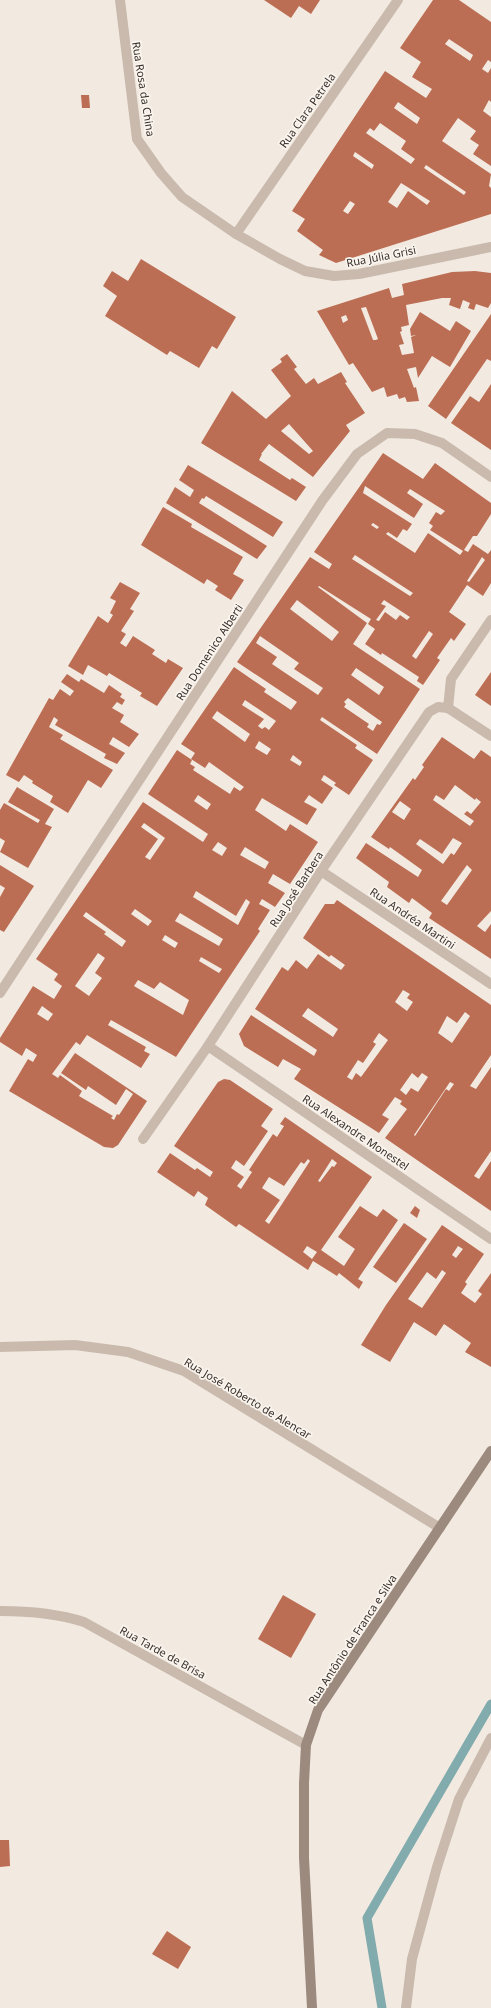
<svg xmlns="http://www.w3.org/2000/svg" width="491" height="2008" font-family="'Noto Sans',sans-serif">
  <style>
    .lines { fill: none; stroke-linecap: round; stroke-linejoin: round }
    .stream { stroke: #82abad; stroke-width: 9 }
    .building { fill: #bc6e54; fill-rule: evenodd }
    .service { stroke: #c9baad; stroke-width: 10 }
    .minor { stroke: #c9baad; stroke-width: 10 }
    .secondary { stroke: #9d8a7f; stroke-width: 10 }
    .labels { text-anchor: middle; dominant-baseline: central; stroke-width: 3.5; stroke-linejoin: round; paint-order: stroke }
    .street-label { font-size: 11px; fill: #382f2b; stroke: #f9f4ed }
  </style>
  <rect width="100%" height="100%" fill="#f2eae1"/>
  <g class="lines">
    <path class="stream" d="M 382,2008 L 367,1918 L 491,1704"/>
  </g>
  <g class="building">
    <path d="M 264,0 L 320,0 L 311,14 L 299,6 L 291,18 Z"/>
    <path d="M 433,0 L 459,0 L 491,22 L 491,62 L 488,60 L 482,69 L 488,73 L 491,68 L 491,102 L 489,100 L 483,111 L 491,117 L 491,166 L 473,154 L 479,145 L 470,139 L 476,131 L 458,118 L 442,141 L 491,174 L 489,186 L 491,188 L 491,214 L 336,263 L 319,255 L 323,250 L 297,231 L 305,219 L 292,211 L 385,71 L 426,98 L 432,89 L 412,77 L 421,62 L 400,48 ZM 449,39 L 473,55 L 470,61 L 445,44 ZM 398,102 L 420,118 L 417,124 L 394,108 ZM 380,123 L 406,141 L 401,149 L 415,159 L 411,164 L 366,133 L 370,128 L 374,131 ZM 355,152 L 374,165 L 372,169 L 353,156 ZM 426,165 L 466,192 L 464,195 L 424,168 ZM 401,183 L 430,201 L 427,205 L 408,191 L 397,208 L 388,202 ZM 350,201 L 355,204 L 348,214 L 343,211 Z"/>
    <path d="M 81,95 L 89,95 L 90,108 L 82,108 Z"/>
    <path d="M 141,259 L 236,317 L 217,349 L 212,346 L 199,368 L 170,351 L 167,355 L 105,316 L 117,296 L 103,286 L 112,271 L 128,281 Z"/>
    <path d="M 475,271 L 491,273 L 491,303 L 488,308 L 476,304 L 474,310 L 468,308 L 470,303 L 463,300 L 460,309 L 449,305 L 451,298 L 442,298 L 406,305 L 409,325 L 401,327 L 402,331 L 400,332 L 404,344 L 399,345 L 402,355 L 414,353 L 411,337 L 416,335 L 411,336 L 410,329 L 420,312 L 450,331 L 456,321 L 471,331 L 450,367 L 432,356 L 418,378 L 416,367 L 407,369 L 414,388 L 416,387 L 419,401 L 407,402 L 405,397 L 399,399 L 397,394 L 387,397 L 384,387 L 372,392 L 353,363 L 349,365 L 317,311 L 389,288 L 392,298 L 404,295 L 402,284 L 452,272 ZM 366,307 L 378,339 L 376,340 L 373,340 L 361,308 ZM 346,315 L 348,320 L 343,323 L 341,317 Z"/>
    <path d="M 491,314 L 491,361 L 487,359 L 446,419 L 428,406 Z"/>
    <path d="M 287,354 L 297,367 L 294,369 L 306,384 L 314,378 L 318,384 L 341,372 L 347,382 L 345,383 L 365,413 L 346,425 L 350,431 L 313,477 L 269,444 L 261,454 L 262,454 L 259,460 L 290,480 L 292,478 L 306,487 L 296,501 L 201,443 L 232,391 L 266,419 L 291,396 L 271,370 L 282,362 L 280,359 ZM 289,424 L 313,451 L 309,454 L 281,431 Z"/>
    <path d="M 491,384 L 491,450 L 451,423 L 470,396 L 479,402 Z"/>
    <path d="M 383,453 L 423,479 L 435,463 L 491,503 L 491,514 L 477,536 L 473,536 L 464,550 L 468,552 L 473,544 L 488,554 L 491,550 L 491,583 L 483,596 L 467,585 L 449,612 L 466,624 L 454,641 L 451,638 L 437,658 L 440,660 L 423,685 L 417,681 L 419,677 L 382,653 L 381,655 L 365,644 L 375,629 L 368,624 L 371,619 L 319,586 L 318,587 L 367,623 L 353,644 L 420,689 L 377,754 L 322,717 L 320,720 L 357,745 L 355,748 L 373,760 L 349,795 L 334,785 L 336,783 L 324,775 L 321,780 L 333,788 L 322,804 L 309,795 L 304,802 L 317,809 L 307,825 L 262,798 L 255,810 L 286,831 L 290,824 L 318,842 L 290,884 L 273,874 L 268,883 L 285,893 L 275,907 L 262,899 L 259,904 L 270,910 L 258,929 L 260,931 L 176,1057 L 111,1020 L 108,1025 L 146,1047 L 144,1051 L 150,1054 L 141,1068 L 87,1035 L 80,1045 L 76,1042 L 52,1074 L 58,1078 L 60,1075 L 82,1091 L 79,1096 L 113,1116 L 111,1118 L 114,1120 L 117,1114 L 119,1115 L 133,1094 L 126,1089 L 116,1105 L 88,1086 L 86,1090 L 61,1073 L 75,1053 L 147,1101 L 118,1145 L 113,1148 L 104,1147 L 9,1091 L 28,1059 L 33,1062 L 37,1055 L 26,1048 L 22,1056 L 0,1042 L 0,1038 L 33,986 L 54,999 L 62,986 L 54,980 L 58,974 L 36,959 L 143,802 L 203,842 L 208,834 L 148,794 L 177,750 L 192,760 L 190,764 L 195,767 L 193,770 L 230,794 L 234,787 L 240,791 L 244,787 L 209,762 L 205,768 L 191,759 L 195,753 L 181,744 L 234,667 L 266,689 L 264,692 L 291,710 L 297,702 L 237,662 L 310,557 L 329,569 L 332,564 L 314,552 ZM 365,486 L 414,518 L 423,504 L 407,493 L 410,489 L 445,511 L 441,515 L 436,512 L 429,523 L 433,526 L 430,530 L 463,551 L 460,555 L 428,533 L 415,553 L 386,534 L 388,532 L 397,538 L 403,529 L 407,531 L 412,524 L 363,493 ZM 373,523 L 379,527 L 377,529 L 371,525 ZM 355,555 L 396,582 L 413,593 L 410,596 L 352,559 ZM 482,557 L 485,560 L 469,582 L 467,581 ZM 297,600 L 339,632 L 332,641 L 290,609 ZM 384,600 L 410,617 L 407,620 L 400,615 L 396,620 L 385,612 L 379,621 L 376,620 L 386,606 L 381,604 ZM 429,631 L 433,634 L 416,659 L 412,656 ZM 260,636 L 299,663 L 294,669 L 323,688 L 318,695 L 272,664 L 277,657 L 256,643 ZM 356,668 L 384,687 L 379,695 L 351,675 ZM 348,698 L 382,722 L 380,725 L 377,724 L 373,731 L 367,727 L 369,724 L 344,707 L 346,704 L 344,702 ZM 245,700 L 276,721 L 269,730 L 265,727 L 262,729 L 258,726 L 264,719 L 242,705 ZM 217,711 L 250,734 L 245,742 L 212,718 ZM 259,741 L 271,749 L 267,755 L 255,748 ZM 293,755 L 302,762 L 300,766 L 290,760 ZM 198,795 L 211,804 L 207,810 L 194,801 ZM 144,823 L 165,838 L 150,860 L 145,857 L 158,839 L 141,827 ZM 218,842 L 227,848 L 222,856 L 212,850 ZM 245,847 L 269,862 L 265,869 L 240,855 ZM 196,891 L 236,916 L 246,899 L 250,902 L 238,925 L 193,897 ZM 135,909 L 152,921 L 148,926 L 131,914 ZM 86,912 L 126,941 L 122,947 L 104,934 L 106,932 L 83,916 ZM 180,913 L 223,939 L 219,946 L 175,921 ZM 165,935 L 178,943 L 175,948 L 162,940 ZM 98,953 L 105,958 L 95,973 L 102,978 L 89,996 L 75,986 ZM 201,957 L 222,969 L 219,973 L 199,961 ZM 138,980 L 154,989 L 160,982 L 189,1000 L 183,1015 L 134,986 ZM 42,1006 L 53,1014 L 48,1021 L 37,1014 Z"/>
    <path d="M 188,465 L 283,522 L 273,537 L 206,496 L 204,499 L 202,498 L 199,503 L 267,546 L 257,559 L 166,503 L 175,487 L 190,497 L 194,490 L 179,480 Z"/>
    <path d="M 163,507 L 192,524 L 191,527 L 243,557 L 233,574 L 244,580 L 231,600 L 215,590 L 218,586 L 207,579 L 204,584 L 141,545 Z"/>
    <path d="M 120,582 L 140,593 L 130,609 L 134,611 L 121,631 L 126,634 L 120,643 L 126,647 L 133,636 L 155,650 L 152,654 L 166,663 L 168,659 L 183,668 L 157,706 L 140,696 L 142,693 L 109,673 L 107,676 L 88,665 L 83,675 L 68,666 L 98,616 L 108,623 L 113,615 L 110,613 L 116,601 L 110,598 Z"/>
    <path d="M 491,672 L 491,706 L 475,695 Z"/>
    <path d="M 67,674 L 79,682 L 81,679 L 104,693 L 109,685 L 122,694 L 120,697 L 125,700 L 122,705 L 117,702 L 112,708 L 124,715 L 120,722 L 139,734 L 129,747 L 113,737 L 109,744 L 125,753 L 117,764 L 104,758 L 106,754 L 55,725 L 58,720 L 54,717 L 49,727 L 63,735 L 60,739 L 113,770 L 101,788 L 88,780 L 68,813 L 50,802 L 53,796 L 32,783 L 33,781 L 24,775 L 19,782 L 6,775 L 49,698 L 53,700 L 60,689 L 70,696 L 74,691 L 61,682 Z"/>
    <path d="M 442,737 L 474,759 L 481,750 L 491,757 L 491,911 L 477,926 L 485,932 L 491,924 L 491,959 L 429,918 L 432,913 L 412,898 L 409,903 L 387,887 L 389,882 L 356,858 L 366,843 L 418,877 L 422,870 L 390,847 L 389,849 L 371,837 L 413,778 L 415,780 L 424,767 L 422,765 ZM 455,785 L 475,800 L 476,798 L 481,802 L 471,814 L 467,811 L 464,814 L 474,821 L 470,826 L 433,800 L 436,795 L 444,800 ZM 400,801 L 411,809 L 404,820 L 392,812 ZM 453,838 L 462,843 L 454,855 L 451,853 L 443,864 L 416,844 L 420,839 L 442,854 ZM 467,865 L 472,870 L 447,905 L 441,901 Z"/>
    <path d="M 17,787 L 54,809 L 45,824 L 52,827 L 28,868 L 0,852 L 5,841 L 0,838 L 0,810 L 4,803 L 38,823 L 40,820 L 8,802 Z"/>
    <path d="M 0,865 L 34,886 L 4,932 L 0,930 L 0,897 L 5,888 L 0,885 Z"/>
    <path d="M 337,900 L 491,1005 L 491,1055 L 470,1086 L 476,1089 L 491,1067 L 491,1151 L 474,1176 L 479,1179 L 491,1161 L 491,1211 L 385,1138 L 407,1109 L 400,1104 L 402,1101 L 395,1097 L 382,1115 L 389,1119 L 379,1133 L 294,1079 L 301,1069 L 283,1059 L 278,1067 L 244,1046 L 239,1034 L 251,1015 L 314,1056 L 317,1050 L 255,1009 L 282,967 L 288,971 L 296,960 L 307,969 L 318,954 L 341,970 L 345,965 L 331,955 L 329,957 L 303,938 L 325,904 L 334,904 ZM 403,990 L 410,994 L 407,998 L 413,1002 L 407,1011 L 395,1002 ZM 308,1008 L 338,1029 L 333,1037 L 302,1016 ZM 465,1012 L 470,1016 L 452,1043 L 438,1033 L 447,1016 L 457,1023 ZM 379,1033 L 388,1040 L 361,1077 L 356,1073 L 352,1080 L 347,1077 L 358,1060 L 363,1063 L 376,1044 L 373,1042 ZM 412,1073 L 418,1078 L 422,1073 L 428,1077 L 418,1092 L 411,1088 L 406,1095 L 400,1090 ZM 450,1082 L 454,1084 L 449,1091 L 446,1089 L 415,1136 L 414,1135 Z"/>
    <path d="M 224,1079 L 230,1080 L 273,1109 L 261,1126 L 268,1131 L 244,1166 L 236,1160 L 231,1168 L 244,1177 L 237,1186 L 241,1189 L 252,1172 L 249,1170 L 273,1134 L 277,1137 L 284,1126 L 280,1124 L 285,1117 L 372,1177 L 321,1250 L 344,1266 L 355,1249 L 338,1237 L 360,1206 L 377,1217 L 383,1209 L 398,1220 L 358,1279 L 363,1282 L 359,1289 L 339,1273 L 337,1276 L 313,1261 L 308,1270 L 239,1224 L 236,1227 L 205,1205 L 208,1198 L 198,1191 L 194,1197 L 157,1172 L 170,1153 L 195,1170 L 197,1168 L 210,1177 L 213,1172 L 174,1146 L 218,1082 ZM 308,1159 L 310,1161 L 269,1224 L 265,1221 L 280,1200 L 262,1188 L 269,1177 L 284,1186 L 301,1162 L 304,1164 ZM 332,1159 L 337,1163 L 334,1167 L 332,1166 L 320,1182 L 318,1181 ZM 307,1246 L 317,1252 L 312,1259 L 303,1252 Z"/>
    <path d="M 415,1206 L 420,1210 L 417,1218 L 410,1213 Z"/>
    <path d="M 404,1223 L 427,1239 L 396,1283 L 373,1267 Z"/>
    <path d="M 442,1225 L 484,1254 L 465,1282 L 467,1284 L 461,1293 L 475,1303 L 482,1294 L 478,1291 L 491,1273 L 491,1367 L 465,1352 L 471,1343 L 444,1324 L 436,1336 L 414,1322 L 390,1362 L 361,1345 L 386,1305 ZM 458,1246 L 463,1249 L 456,1258 L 452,1255 ZM 442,1270 L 446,1273 L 422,1308 L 408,1299 L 427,1272 L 436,1279 Z"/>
    <path d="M 283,1595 L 316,1614 L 291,1658 L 258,1639 Z"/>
    <path d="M 0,1840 L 9,1840 L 10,1866 L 0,1867 Z"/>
    <path d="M 167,1931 L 191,1947 L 178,1969 L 152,1954 Z"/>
  </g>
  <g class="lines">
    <path class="service" d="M 448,708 L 451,679 L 491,620"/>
    <g class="minor">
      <path d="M 120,0 L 137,139 L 161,173 L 182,197 L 236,234 L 280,259 L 305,271 L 334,276 L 359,274 L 491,247"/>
      <path d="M 236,234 L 398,0"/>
      <path d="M 321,871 L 491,984"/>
      <path d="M 0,993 L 322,501 L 357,454 L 387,433 L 415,434 L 442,443 L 491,477"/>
      <path d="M 208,1046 L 491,1239"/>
      <path d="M 143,1139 L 208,1046 L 321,871 L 429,712 L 438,707 L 448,708 L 491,736"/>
      <path d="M 0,1347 L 75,1345 L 128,1352 L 184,1371 L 440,1528"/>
      <path d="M 0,1611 C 29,1611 56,1613 84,1622 L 306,1745"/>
      <path d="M 406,2008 L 412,1959 L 437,1867 L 459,1799 L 491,1738"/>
    </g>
    <path class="secondary" d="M 312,2008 L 304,1858 L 304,1783 L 306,1745 L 318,1710 L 491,1451"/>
  </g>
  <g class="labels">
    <g class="street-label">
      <text transform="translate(144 89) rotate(81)">Rua Rosa da China</text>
      <text transform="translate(307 110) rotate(-55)">Rua Clara Petrela</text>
      <text transform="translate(381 256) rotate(-11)">Rua Júlia Grisi</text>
      <text transform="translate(209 652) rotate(-57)">Rua Domenico Alberti</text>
      <text transform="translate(296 889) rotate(-57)">Rua José Barbera</text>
      <text transform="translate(413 918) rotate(34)">Rua Andréa Martini</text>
      <text transform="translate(356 1132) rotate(34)">Rua Alexandre Monestel</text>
      <text transform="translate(248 1398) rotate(31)">Rua José Roberto de Alencar</text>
      <text transform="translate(352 1639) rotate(-57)">Rua Antônio de Franca e Silva</text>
      <text transform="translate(163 1652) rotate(29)">Rua Tarde de Brisa</text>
    </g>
  </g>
</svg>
